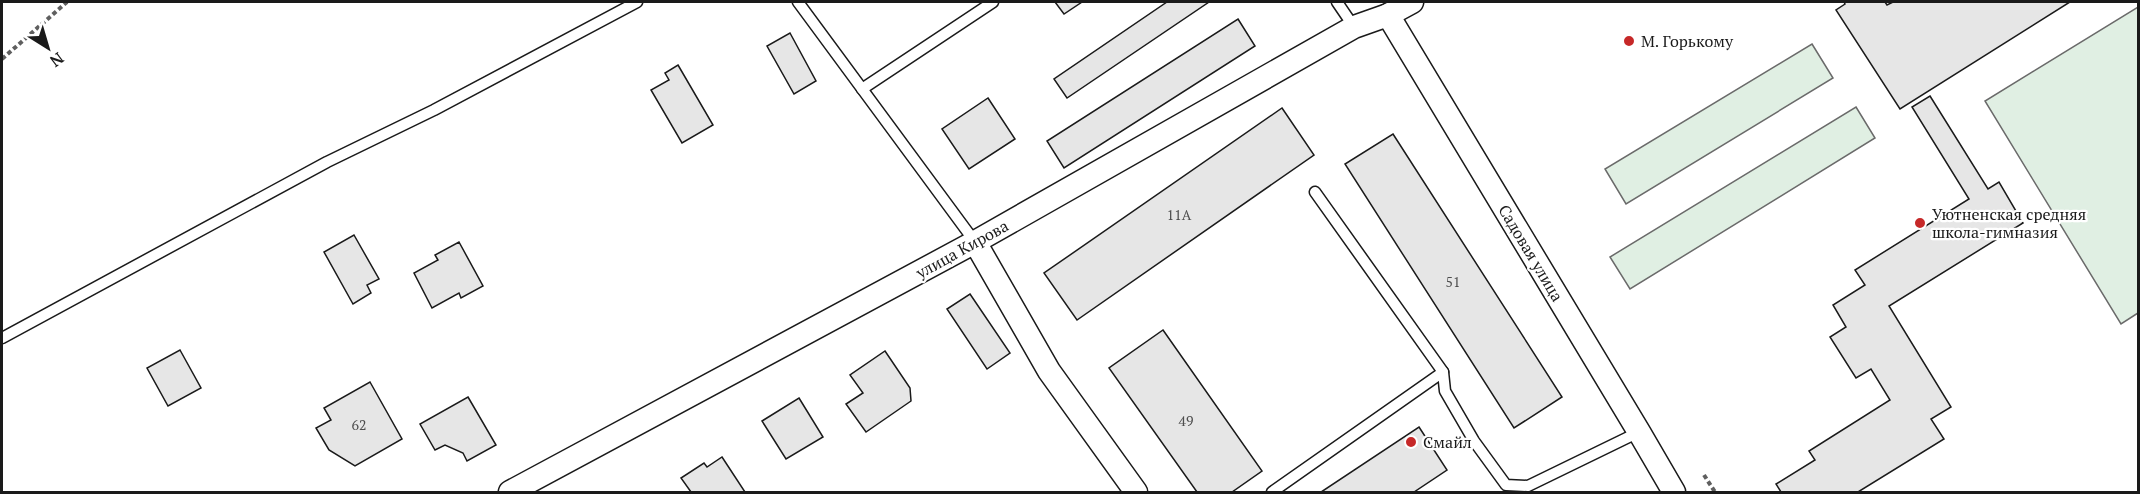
<svg xmlns="http://www.w3.org/2000/svg" width="2140" height="494" font-family="'PT Serif',serif">
  <style>
    .green { fill: #e0efe3; stroke: #6a6a6a; stroke-width: 1.5 }
    .building { fill: #e6e6e6; stroke: #1a1a1a; stroke-width: 1.5 }
    .lines { fill: none; stroke-linecap: round; stroke-linejoin: round }
    .service-casing { stroke: #1a1a1a; stroke-width: 13 }
    .minor-casing { stroke: #1a1a1a; stroke-width: 25 }
    .path { stroke: #5f5f5f; stroke-width: 4; stroke-dasharray: 4.5 3; stroke-linecap: butt }
    .service { stroke: #fff; stroke-width: 10 }
    .minor { stroke: #fff; stroke-width: 22 }
    .poi-dot { fill: #c62828; stroke: #fff; stroke-width: 2 }
    .labels { text-anchor: middle; dominant-baseline: central; stroke-width: 4.5; stroke-linejoin: round; paint-order: stroke }
    .number-label { font-size: 14px; fill: #4d4d4d }
    .poi-label { font-size: 16px; fill: #1a1a1a; stroke: #fff; text-anchor: start }
    .street-label { font-size: 16px; fill: #1a1a1a; stroke: #fff }
  </style>
  <rect width="100%" height="100%" fill="#fff"/>
  <g class="green">
    <path d="M 2138,7 L 2138,313 L 2121,324 L 1985,101 Z"/>
    <path d="M 1812,44 L 1833,78 L 1626,204 L 1605,169 Z"/>
    <path d="M 1856,107 L 1875,138 L 1630,289 L 1610,257 Z"/>
  </g>
  <g class="building">
    <path d="M 1055,2 L 1082,2 L 1064,14 Z"/>
    <path d="M 1167,2 L 1209,2 L 1067,98 L 1054,79 Z"/>
    <path d="M 1844,2 L 1885,2 L 1887,5 L 1893,2 L 2070,2 L 1900,109 L 1836,10 L 1845,4 Z"/>
    <path d="M 1238,19 L 1255,46 L 1064,168 L 1047,141 Z"/>
    <path d="M 790,33 L 816,81 L 794,94 L 767,46 Z"/>
    <path d="M 678,65 L 713,125 L 682,143 L 651,90 L 669,80 L 665,73 Z"/>
    <path d="M 1930,96 L 1988,189 L 1999,182 L 2023,223 L 1889,306 L 1951,407 L 1931,419 L 1944,439 L 1858,492 L 1781,492 L 1776,484 L 1815,460 L 1809,451 L 1890,400 L 1871,369 L 1856,378 L 1830,337 L 1846,327 L 1833,305 L 1865,285 L 1855,270 L 1969,199 L 1912,107 Z"/>
    <path d="M 988,98 L 1015,139 L 969,169 L 942,129 Z"/>
    <path d="M 1282,108 L 1314,155 L 1077,320 L 1044,273 Z"/>
    <path d="M 1393,134 L 1562,397 L 1514,428 L 1345,164 Z"/>
    <path d="M 354,235 L 379,279 L 367,285 L 371,293 L 353,304 L 324,252 Z"/>
    <path d="M 459,242 L 483,286 L 461,298 L 459,293 L 432,308 L 414,273 L 438,260 L 435,255 Z"/>
    <path d="M 970,294 L 1010,353 L 987,369 L 947,309 Z"/>
    <path d="M 1163,330 L 1262,471 L 1232,492 L 1197,492 L 1109,368 Z"/>
    <path d="M 180,350 L 201,388 L 168,406 L 147,368 Z"/>
    <path d="M 885,351 L 910,388 L 911,401 L 866,432 L 846,404 L 863,393 L 850,375 Z"/>
    <path d="M 370,382 L 402,439 L 355,466 L 329,450 L 316,428 L 331,420 L 324,408 Z"/>
    <path d="M 468,397 L 496,445 L 467,461 L 463,453 L 445,445 L 435,450 L 420,424 Z"/>
    <path d="M 799,398 L 823,437 L 786,459 L 762,421 Z"/>
    <path d="M 1419,427 L 1447,470 L 1414,492 L 1321,492 Z"/>
    <path d="M 722,457 L 745,492 L 691,492 L 681,478 L 704,463 L 707,467 Z"/>
  </g>
  <g class="lines">
    <g class="service-casing">
      <g id="service">
        <path d="M 798,2 L 975,242"/>
        <path d="M 1337,2 L 1354,27"/>
        <path d="M 862,89 L 993,2"/>
        <path d="M 1315,192 L 1443,372 L 1445,391 L 1474,441 L 1506,485 L 1528,486 L 1639,432"/>
        <path d="M 2,338 L 327,162 L 434,110 L 637,2"/>
        <path d="M 1272,492 L 1443,372"/>
      </g>
    </g>
    <g class="minor-casing">
      <g id="minor">
        <path d="M 1388,15 L 1639,432 L 1674,492"/>
        <path d="M 975,242 L 1049,371 L 1136,492"/>
        <path d="M 510,492 L 975,242 L 1354,27 L 1388,15 L 1412,2"/>
      </g>
    </g>
    <g class="path">
      <path d="M 2,59 L 67,2"/>
      <path d="M 1704,475 L 1715,492"/>
    </g>
    <use href="#service" class="service"/>
    <use href="#minor" class="minor"/>
  </g>
  <g class="poi-dot">
    <circle cx="1629" cy="41" r="6"/>
    <circle cx="1920" cy="223" r="6"/>
    <circle cx="1411" cy="442" r="6"/>
  </g>
  <g class="labels">
    <g class="number-label">
      <text x="1179" y="214">11А</text>
      <text x="1453" y="281">51</text>
      <text x="1186" y="420">49</text>
      <text x="359" y="424">62</text>
    </g>
    <g class="poi-label">
      <text x="1641" y="41">М. Горькому</text>
      <text x="1932" y="214">Уютненская средняя<tspan x="1932" dy="18">школа-гимназия</tspan></text>
      <text x="1423" y="442">Смайл</text>
    </g>
    <g class="street-label">
      <text transform="translate(962 249) rotate(-29)">улица Кирова</text>
      <text transform="translate(1531 253) rotate(59)">Садовая улица</text>
    </g>
  </g>
  <rect width="2140" height="494" fill="none" stroke="#1a1a1a" stroke-width="6"/>
  <g transform="translate(48 48) rotate(143)" stroke="#ffffff" stroke-width="4.5" paint-order="stroke">
  <path d="M0-4.5L10 22L0 15L-10 22Z" fill="#1a1a1a"/>
  <text y="-9" font-size="16" font-weight="bold" text-anchor="middle" fill="#1a1a1a">N</text>
  </g>
</svg>
